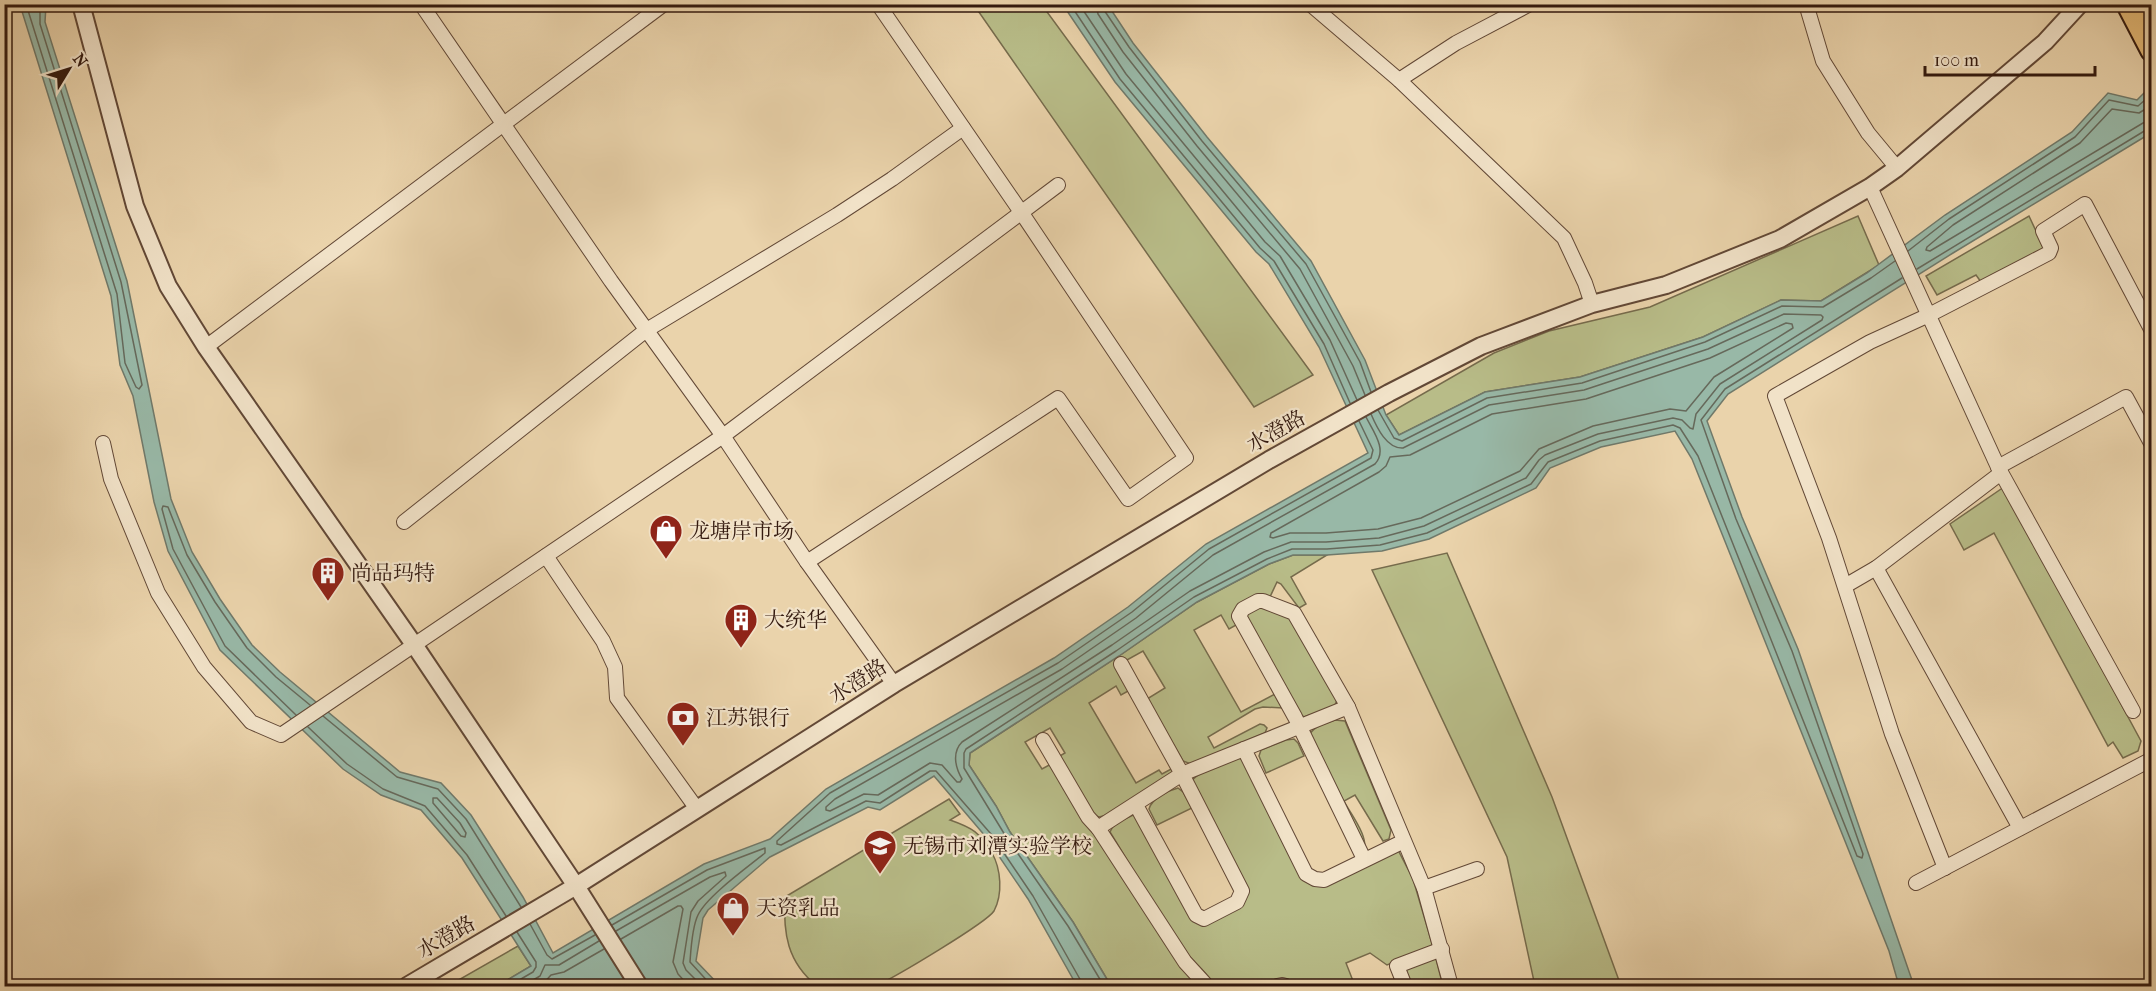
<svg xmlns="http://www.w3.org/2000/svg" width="2156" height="991" font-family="'IM FELL French Canon','Noto Serif SC',serif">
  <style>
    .green { fill: #b8bc88; stroke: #766b4c; stroke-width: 1.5 }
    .water { fill: #98b8a7; stroke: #70796a; stroke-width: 1.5 }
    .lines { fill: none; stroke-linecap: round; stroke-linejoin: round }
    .shore { stroke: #66695b; stroke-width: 1.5 }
    .minor-casing { stroke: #624836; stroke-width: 16 }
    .tertiary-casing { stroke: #624836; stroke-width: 20 }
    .trunk-casing { stroke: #341a0f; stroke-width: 26 }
    .minor { stroke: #f1e2c8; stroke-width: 14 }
    .tertiary { stroke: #f1e2c8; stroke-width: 16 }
    .trunk { stroke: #e5ba76; stroke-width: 22 }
    .labels { text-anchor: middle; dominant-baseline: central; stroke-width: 4.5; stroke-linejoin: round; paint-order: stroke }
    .street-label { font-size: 21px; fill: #341a0f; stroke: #f1e2c8 }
    .poi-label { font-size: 21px; fill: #341a0f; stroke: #f1e2c8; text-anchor: start }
  </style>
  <rect width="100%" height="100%" fill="#ead3ab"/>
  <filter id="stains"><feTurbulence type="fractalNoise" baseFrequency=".00333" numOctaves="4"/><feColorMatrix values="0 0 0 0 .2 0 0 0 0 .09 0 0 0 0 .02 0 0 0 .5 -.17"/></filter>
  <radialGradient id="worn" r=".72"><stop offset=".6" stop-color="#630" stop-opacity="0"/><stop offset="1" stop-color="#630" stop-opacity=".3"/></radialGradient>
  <g class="green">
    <path d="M 974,5 L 1042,5 L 1313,375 L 1254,407 Z"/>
    <path d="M 1858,216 L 1879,265 L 1821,301 L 1781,300 L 1703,337 L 1580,377 L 1485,392 L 1399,435 L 1386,415 L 1494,353 L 1549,331 L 1650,307 Z"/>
    <path d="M 2029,216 L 2044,248 L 1981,282 L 1976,275 L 1937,295 L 1926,276 Z"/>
    <path d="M 2004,487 L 2141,741 L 2138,751 L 2123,758 L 2113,742 L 2108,746 L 1994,533 L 1964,550 L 1950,524 Z"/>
    <path d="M 1447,553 L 1552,797 L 1621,986 L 1535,986 L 1507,857 L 1372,570 Z"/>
    <path d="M 1293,555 L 1327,555 L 1291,577 L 1306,604 L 1299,608 L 1281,584 L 1277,582 L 1269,599 L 1262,597 L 1238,624 L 1229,629 L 1221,615 L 1194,630 L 1241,712 L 1277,693 L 1283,708 L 1263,707 L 1255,709 L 1208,737 L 1214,748 L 1260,724 L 1264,725 L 1267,728 L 1265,733 L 1191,764 L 1183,761 L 1147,699 L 1165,688 L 1143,651 L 1116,666 L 1130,690 L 1121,695 L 1116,686 L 1089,703 L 1136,783 L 1159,770 L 1162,774 L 1173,768 L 1175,772 L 1107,815 L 1099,817 L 1091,814 L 1058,757 L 1065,753 L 1050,728 L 1025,742 L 1042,769 L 1051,764 C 1098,840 1144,916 1199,986 L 1111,986 L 1073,922 L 1010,832 L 996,806 L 969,765 L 970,753 L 1119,656 L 1197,602 L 1269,564 Z"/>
    <path d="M 1261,604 L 1292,616 L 1338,698 L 1334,707 L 1304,717 L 1299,713 L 1245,613 Z"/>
    <path d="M 1335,720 L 1345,721 L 1391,830 L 1389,839 L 1383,841 L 1355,795 L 1344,801 C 1351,815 1369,836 1364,852 L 1308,738 C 1312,726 1324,724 1335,720 Z"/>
    <path d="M 1294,739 L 1298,743 L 1304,756 L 1266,773 L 1259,756 L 1261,750 L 1286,740 Z"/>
    <path d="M 1238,758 L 1242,759 L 1306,880 L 1398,850 L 1413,879 L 1433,947 L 1387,965 L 1370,953 L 1346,963 L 1355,986 L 1292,986 L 1282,981 L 1267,986 L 1215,986 C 1206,970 1189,959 1179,944 C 1154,908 1133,869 1110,832 C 1114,822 1123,820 1133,815 L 1140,817 L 1194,918 L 1244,900 L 1191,782 C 1197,771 1226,763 1238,758 Z"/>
    <path d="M 1178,788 L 1183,792 L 1192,808 L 1157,825 L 1149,809 C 1152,798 1167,791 1178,788 Z"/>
    <path d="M 949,799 L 960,814 L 950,820 C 973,828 979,832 992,853 C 1001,869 1003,894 994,911 C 986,923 894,978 877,985 C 867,990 830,987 817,986 C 787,962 783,933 785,897 Z"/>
    <path d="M 518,946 L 531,966 L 497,986 L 448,986 Z"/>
    <path d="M 1428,959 L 1436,959 L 1443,986 L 1410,986 L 1403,970 Z"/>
  </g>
  <path class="water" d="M 20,5 L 46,5 L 45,22 L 127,281 L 171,499 L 192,552 L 220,599 L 252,645 L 280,672 L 400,772 L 441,783 L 471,815 L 523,897 L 553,953 L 704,864 L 770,839 L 826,789 L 1054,658 L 1128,607 L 1206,544 L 1368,453 L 1319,347 L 1269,264 L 1256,252 L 1115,82 L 1063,5 L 1108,5 L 1133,43 L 1207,137 L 1311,261 L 1365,360 L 1386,415 L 1399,435 L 1485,392 L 1580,377 L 1703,337 L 1781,300 L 1821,301 L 1867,273 L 1945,215 L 2072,132 L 2108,93 L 2137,100 L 2151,86 L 2151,133 L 1953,253 L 1728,394 L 1707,421 L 1742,517 L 1798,649 L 1914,986 L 1899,986 L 1889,951 L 1692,459 L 1675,431 L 1601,447 L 1550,468 L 1536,488 L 1429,539 L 1382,551 L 1327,555 L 1293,555 L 1269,564 L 1197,602 L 1119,656 L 970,753 L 969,765 L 996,806 L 1010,832 L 1073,922 L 1111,986 L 1077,986 L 1028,899 L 986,837 L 934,776 L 880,810 L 868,807 L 770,857 L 708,910 L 703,918 L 696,961 L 720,986 L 497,986 L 531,966 L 462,858 L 421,810 L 381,795 L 343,769 L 220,650 L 168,551 L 154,502 L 133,396 L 120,365 L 111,296 Z"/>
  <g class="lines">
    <g class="shore">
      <path d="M 26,4 L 117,294 L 125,363 L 136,387 L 139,389 L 142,385 L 121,282 L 40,24 L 40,4"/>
      <path d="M 1070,4 L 1120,79 L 1260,248 L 1274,261 L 1324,344 L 1350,403"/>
      <path d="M 1079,4 L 1126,74 L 1265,242 L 1280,256 L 1330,340 L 1357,400"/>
      <path d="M 1096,4 L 1098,14 L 1123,52 L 1197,146 L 1300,269 L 1353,366 L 1365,395"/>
      <path d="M 1104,4 L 1104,10 L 1129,47 L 1202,141 L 1306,264 L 1360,362 L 1371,392"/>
      <path d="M 2152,105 L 2139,113 L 2112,109 L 2080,143 L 1953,225 L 1927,247 L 1926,250 L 1930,251 L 2143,123 L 2152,121"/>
      <path d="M 1908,251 L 1949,219 L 2075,137 L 2109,100 L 2138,106 L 2152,94"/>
      <path d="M 1917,269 L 2146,130 L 2152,129"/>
      <path d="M 1786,323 L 1792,324 L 1793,328 L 1714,377 L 1686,411 L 1670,409 L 1593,426 L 1539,449 L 1520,471 L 1421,518 L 1378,529 L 1326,533 L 1290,533 L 1273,538 L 1270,537 L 1271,533 L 1379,472 L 1386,466 L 1390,457 L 1410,455 L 1492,414 L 1586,399 L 1710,358 Z"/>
      <path d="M 1378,410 L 1394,438 L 1402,441 L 1487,398 L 1582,383 L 1705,342 L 1782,306 L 1823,307 L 1871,278 L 1895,261"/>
      <path d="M 1366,417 C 1373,431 1388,450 1375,464 L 1213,555 L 1136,618 L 1062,669 L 835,799 L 826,807 L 826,810 L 830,811 L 864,794 L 878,795 L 930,763 L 942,765 L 957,782 L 960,782 L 962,779 C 955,767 952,752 962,742 L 1112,645 L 1190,591 L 1264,552 L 1291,542 L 1326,542 L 1379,538 L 1424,526 L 1526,478 L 1539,460 L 1545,455 L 1598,434 L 1673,418 L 1682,420 L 1690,428 L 1693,429 L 1696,414 L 1720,384 L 1822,320 L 1823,317 L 1821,315 L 1784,314 L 1708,349 L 1584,390 L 1489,405 L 1403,448 C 1387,449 1377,428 1371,414"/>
      <path d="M 296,715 L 225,646 L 173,549 L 162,509 L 163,506 L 168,507 L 187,555 L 215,602 L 247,648 L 276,677 L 310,705"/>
      <path d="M 323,716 L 397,777 L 438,789 L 466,819 L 521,907"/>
      <path d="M 308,727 L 347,764 L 383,789 L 425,806 L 467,855 L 506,916"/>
      <path d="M 433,798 L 437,798 L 460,823 L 466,833 L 465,837 L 461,836 L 433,803 Z"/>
      <path d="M 530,924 L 547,955 L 552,959 L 595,935"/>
      <path d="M 612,925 L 707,870 L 765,848 L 765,853 C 748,867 707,896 698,915 C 692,927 691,948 690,962 L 712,986"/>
      <path d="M 616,931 L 710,877 L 725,872 L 726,876 L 698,901 L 691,912 L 683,963 L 686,970 L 702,986"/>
      <path d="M 621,939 L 678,906 L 681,906 L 683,909 L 673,962 L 678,974 L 689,986"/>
      <path d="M 509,986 L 533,972 L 536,967 L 536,962 L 517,932"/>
      <path d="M 523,986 L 540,976 L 545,965 L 559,965 L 599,941"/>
      <path d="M 541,986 L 551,975 L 564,972 L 604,949"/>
      <path d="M 1082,986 L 1081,981 L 1033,896 L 991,834 L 936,771 L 930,771 L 880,803 L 866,801 L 781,845 L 777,844 L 777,841 L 830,793 L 1058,663 L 1132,612 L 1209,549 L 1371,458 L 1373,450 L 1359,421"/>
      <path d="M 1104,986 L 1068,926 L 1005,835 L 964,768 L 964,753 L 966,749 L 1116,651 L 1194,597 L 1267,559 L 1292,549 L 1327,549 L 1380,545 L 1427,533 L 1531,484 L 1548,462 L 1600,441 L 1673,425 L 1680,428 L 1698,456 L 1857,856 L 1862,858 L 1863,854 L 1792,651 L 1736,519 L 1701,420 L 1725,389 L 1902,278"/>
    </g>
    <g class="minor-casing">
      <g id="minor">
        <path d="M 421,4 L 611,281 L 723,436 L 807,562 L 894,684"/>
        <path d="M 1310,4 L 1399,80 L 1564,238 L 1585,283 L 1592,304"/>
        <path d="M 1806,4 L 1823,61 L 1868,133 L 1897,168"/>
        <path d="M 1399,80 L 1456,43 L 1530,4"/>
        <path d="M 1870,187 L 1998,467 L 2133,711"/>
        <path d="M 206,347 L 664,4"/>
        <path d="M 103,443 L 111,479 L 158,593 L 204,667 L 251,722 L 281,735 L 723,436 L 1058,185"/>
        <path d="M 1998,467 L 2126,397 L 2152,445"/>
        <path d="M 404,522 L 645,331 L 837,215 L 892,179 L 963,128"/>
        <path d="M 546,556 L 603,641 L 615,667 L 617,698 L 697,809"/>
        <path d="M 807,562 L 1058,398 L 1128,499 L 1186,458 L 1021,212 L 878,4"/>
        <path d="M 1876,568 L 2020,828"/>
        <path d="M 1845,586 L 1876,568 L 2001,473"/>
        <path d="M 1121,664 L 1182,774 L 1242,891 L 1237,902 L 1204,919 L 1196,915 L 1136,805"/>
        <path d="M 1348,707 L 1294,613 L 1263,601 L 1258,601 L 1243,609 L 1239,616 L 1295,717 L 1364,859"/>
        <path d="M 1043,740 L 1088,817 L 1098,828"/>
        <path d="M 1244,749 L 1306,874 L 1315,879 L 1324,880 L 1402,842"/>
        <path d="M 1945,868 L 1892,734 L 1829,538 L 1775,396 L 1870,342 L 1929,315 L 2049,253 L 2051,248 L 2043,231 L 2085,204 L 2152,331"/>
        <path d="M 1916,883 L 2152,759"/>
        <path d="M 1424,888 L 1477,869"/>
        <path d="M 1207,986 L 1185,962 L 1098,828 L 1182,774 L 1348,707 L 1424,888 L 1451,986"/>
        <path d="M 1277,986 L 1282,985 L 1286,986"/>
        <path d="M 1405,986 L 1397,966 L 1442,949"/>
      </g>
    </g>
    <g class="tertiary-casing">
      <g id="tertiary">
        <path d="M 81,4 L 135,206 L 168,286 L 206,347 L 415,646 L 576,886 L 639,986"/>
        <path d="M 407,986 L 576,886 L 894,684 L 1269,460 L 1389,393 L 1481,346 L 1592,304 L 1666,285 L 1780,239 L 1870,187 L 1897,168 L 2045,42 L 2080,4"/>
      </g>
    </g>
    <g class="trunk-casing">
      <path id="trunk" d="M 2128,4 L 2152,50"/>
    </g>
    <use href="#minor" class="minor"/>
    <use href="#tertiary" class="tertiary"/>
    <use href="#trunk" class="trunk"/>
  </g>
  <defs>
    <g id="shop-pin" transform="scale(1.725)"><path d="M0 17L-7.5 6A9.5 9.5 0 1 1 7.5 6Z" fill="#8f2418" stroke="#f1e2c8"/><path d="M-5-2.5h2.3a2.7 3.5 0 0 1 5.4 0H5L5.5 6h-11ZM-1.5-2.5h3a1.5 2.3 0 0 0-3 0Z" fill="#fff"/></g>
    <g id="building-pin" transform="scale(1.725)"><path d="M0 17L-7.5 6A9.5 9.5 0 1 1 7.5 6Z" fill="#8f2418" stroke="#f1e2c8"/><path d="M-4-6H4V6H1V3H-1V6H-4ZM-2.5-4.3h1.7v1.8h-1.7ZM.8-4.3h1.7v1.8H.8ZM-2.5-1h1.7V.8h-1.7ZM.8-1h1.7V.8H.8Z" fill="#fff"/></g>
    <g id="bank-pin" transform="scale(1.725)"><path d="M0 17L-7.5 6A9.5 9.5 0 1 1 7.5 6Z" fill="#8f2418" stroke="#f1e2c8"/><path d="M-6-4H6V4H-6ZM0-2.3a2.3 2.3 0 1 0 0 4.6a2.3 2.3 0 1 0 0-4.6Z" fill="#fff"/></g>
    <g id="school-pin" transform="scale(1.725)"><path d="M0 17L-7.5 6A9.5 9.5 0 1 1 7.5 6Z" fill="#8f2418" stroke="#f1e2c8"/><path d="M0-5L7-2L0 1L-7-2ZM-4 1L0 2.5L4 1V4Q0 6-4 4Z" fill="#fff"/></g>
  </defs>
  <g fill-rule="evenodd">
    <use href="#shop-pin" x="666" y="531"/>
    <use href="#building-pin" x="328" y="573"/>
    <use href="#building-pin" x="741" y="620"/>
    <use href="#bank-pin" x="683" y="718"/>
    <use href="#school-pin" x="880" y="846"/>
    <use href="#shop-pin" x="733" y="908"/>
  </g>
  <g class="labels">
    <g class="street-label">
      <text transform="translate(1276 431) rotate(-29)">水澄路</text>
      <text transform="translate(858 681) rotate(-32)">水澄路</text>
      <text transform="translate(446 937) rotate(-30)">水澄路</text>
    </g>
    <g class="poi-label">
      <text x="689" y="531">龙塘岸市场</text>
      <text x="351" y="573">尚品玛特</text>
      <text x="764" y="620">大统华</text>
      <text x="706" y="718">江苏银行</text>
      <text x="903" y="846">无锡市刘潭实验学校</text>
      <text x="756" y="908">天资乳品</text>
    </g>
  </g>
  <rect width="2156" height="991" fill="none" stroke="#ead3ab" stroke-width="24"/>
  <rect x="6" y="6" width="2144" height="979" fill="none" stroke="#341a0f" stroke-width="3"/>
  <rect x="12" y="12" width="2132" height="967" fill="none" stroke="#341a0f" stroke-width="1.5"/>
  <g transform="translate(69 69) rotate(52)" stroke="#f1e2c8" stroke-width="4.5" paint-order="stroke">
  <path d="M0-4.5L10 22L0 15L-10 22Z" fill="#341a0f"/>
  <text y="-9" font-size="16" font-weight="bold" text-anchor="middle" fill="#341a0f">N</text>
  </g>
  <path d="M1925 66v9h170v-9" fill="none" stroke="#341a0f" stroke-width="3"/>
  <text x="1934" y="66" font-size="18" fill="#341a0f" stroke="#f1e2c8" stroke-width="4.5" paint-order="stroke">100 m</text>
  <rect width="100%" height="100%" filter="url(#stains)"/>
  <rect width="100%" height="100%" fill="url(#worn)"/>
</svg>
